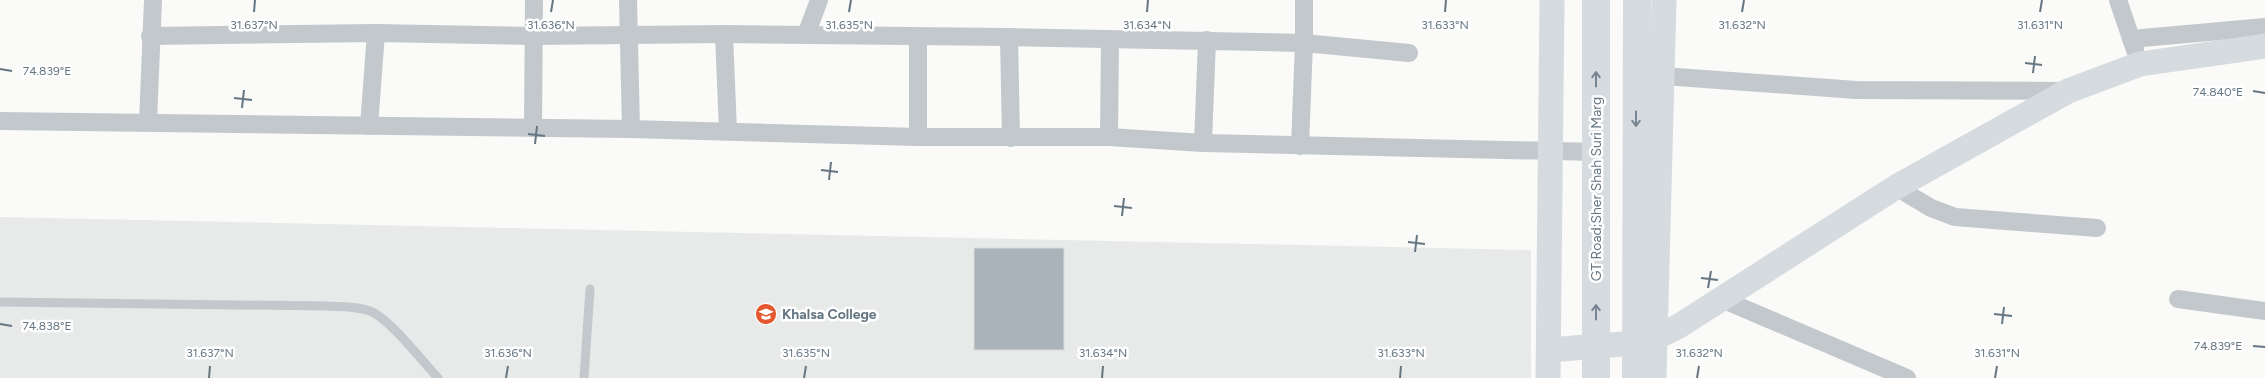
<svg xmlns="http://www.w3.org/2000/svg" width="2265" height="378" font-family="Figtree,sans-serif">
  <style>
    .built { fill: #e8e9e9 }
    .building { fill: #aab3b9; stroke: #dcdcda }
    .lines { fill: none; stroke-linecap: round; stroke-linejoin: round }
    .lane { stroke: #c3c8cc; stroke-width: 9 }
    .street { stroke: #c3c8cc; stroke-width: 18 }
    .secondary { stroke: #d6dbdf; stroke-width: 25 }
    .primary { stroke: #d6dbdf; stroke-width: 28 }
    .oneway { stroke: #768591 }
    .ticks { fill: none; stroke: #657683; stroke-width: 2 }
    .labels { text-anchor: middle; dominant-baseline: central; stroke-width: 5; stroke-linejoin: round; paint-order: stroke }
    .street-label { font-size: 14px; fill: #657683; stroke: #fff }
    .poi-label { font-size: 14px; font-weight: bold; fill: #657683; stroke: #fff; text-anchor: start }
    .ticks-label { font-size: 12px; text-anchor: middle; fill: #657683; stroke: #fff; stroke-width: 5; stroke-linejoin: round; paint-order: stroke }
  </style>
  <rect width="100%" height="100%" fill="#fafaf8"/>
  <path class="built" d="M 0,217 L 1531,250 L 1531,378 L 0,378 Z"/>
  <rect class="building" x="974" y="248" width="90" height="102"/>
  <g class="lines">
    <g class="lane">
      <path d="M 0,302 L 327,306 C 341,307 357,306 370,311 C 390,319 422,361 438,378"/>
      <path d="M 584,378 L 590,289"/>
    </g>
    <g class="street">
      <path d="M 628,0 L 631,129"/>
      <path d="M 2118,0 L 2135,50"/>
      <path d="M 724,34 L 728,131"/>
      <path d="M 806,35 L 819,0"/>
      <path d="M 150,36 L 376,33 L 534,36 L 724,34 L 1009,37 L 1304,43 L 1409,53"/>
      <path d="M 918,37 L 918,137"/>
      <path d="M 1009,37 L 1011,138"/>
      <path d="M 2131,39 L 2265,27"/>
      <path d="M 1663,76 L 1856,90 L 2065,91"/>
      <path d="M 0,121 L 631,129 L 918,137 L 1109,137 L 1203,143 L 1596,152"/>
      <path d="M 148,122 L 153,0"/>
      <path d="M 369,126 L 376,33"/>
      <path d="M 533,128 L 534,0"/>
      <path d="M 1109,137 L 1110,39"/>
      <path d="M 1203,143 L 1207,40"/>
      <path d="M 1300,146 L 1304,43 L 1304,0"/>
      <path d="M 1896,187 L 1931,208 L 1955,217 L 2097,228"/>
      <path d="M 2178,299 L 2265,311"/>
      <path d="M 1724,300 L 1907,378"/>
    </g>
    <g class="secondary">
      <path d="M 1549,350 L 1636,343 L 1653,339 L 1679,326 L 1896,187 L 2068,91 L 2140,64 L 2265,46"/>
      <path d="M 1548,378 L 1552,0"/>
      <path d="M 1654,378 L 1664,0"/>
    </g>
    <g class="primary">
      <path d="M 1596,378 L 1596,0"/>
      <path d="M 1636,378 L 1637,0"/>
    </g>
  </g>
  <defs><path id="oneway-shaft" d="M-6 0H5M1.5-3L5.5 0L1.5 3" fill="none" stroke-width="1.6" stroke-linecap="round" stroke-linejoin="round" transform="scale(1.25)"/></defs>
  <g class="oneway">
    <use href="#oneway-shaft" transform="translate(1596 79) rotate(-90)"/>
    <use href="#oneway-shaft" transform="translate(1636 119) rotate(90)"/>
    <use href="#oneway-shaft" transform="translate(1596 312) rotate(-90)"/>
  </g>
  <path class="ticks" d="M 254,12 L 255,0M 551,12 L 553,0M 849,12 L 851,0M 1147,12 L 1148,0M 1445,12 L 1446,0M 1742,12 L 1744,0M 2040,12 L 2042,0M 2025,63 L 2042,65M 0,69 L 12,71M 2033,73 L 2035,56M 2253,91 L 2265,93M 234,98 L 252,100M 242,108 L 244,90M 528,134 L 545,136M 535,144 L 537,126M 821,170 L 838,172M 829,180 L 831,162M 1114,206 L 1132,208M 1122,216 L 1124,198M 1408,242 L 1425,244M 1415,252 L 1417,235M 1701,278 L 1718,280M 1708,288 L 1711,271M 1994,314 L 2012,316M 0,324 L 12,326M 2002,324 L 2004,307M 2253,346 L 2265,347M 209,378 L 210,366M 506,378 L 508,366M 804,378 L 806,366M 1102,378 L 1103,366M 1400,378 L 1401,366M 1697,378 L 1699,366M 1995,378 L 1997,366"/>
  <defs>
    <g id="university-disc" transform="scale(1.125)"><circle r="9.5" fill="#e4572e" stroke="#fff"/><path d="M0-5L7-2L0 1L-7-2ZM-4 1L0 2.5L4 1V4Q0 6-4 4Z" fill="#fff"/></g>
  </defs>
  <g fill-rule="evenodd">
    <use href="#university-disc" x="766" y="314"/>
  </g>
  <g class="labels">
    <g class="street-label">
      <text transform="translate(1596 189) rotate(-90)">GT Road;Sher Shah Suri Marg</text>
    </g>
    <g class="poi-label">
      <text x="782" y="314">Khalsa College</text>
    </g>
  </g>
  <g class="ticks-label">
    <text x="254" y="29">31.637°N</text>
    <text x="551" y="29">31.636°N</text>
    <text x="849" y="29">31.635°N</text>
    <text x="1147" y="29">31.634°N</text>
    <text x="1445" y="29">31.633°N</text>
    <text x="1742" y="29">31.632°N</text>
    <text x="2040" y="29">31.631°N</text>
    <text x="47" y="75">74.839°E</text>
    <text x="2218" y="96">74.840°E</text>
    <text x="47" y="330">74.838°E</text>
    <text x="2218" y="350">74.839°E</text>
    <text x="210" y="357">31.637°N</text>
    <text x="508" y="357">31.636°N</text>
    <text x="806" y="357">31.635°N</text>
    <text x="1103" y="357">31.634°N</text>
    <text x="1401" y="357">31.633°N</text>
    <text x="1699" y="357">31.632°N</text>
    <text x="1997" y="357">31.631°N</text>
  </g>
</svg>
